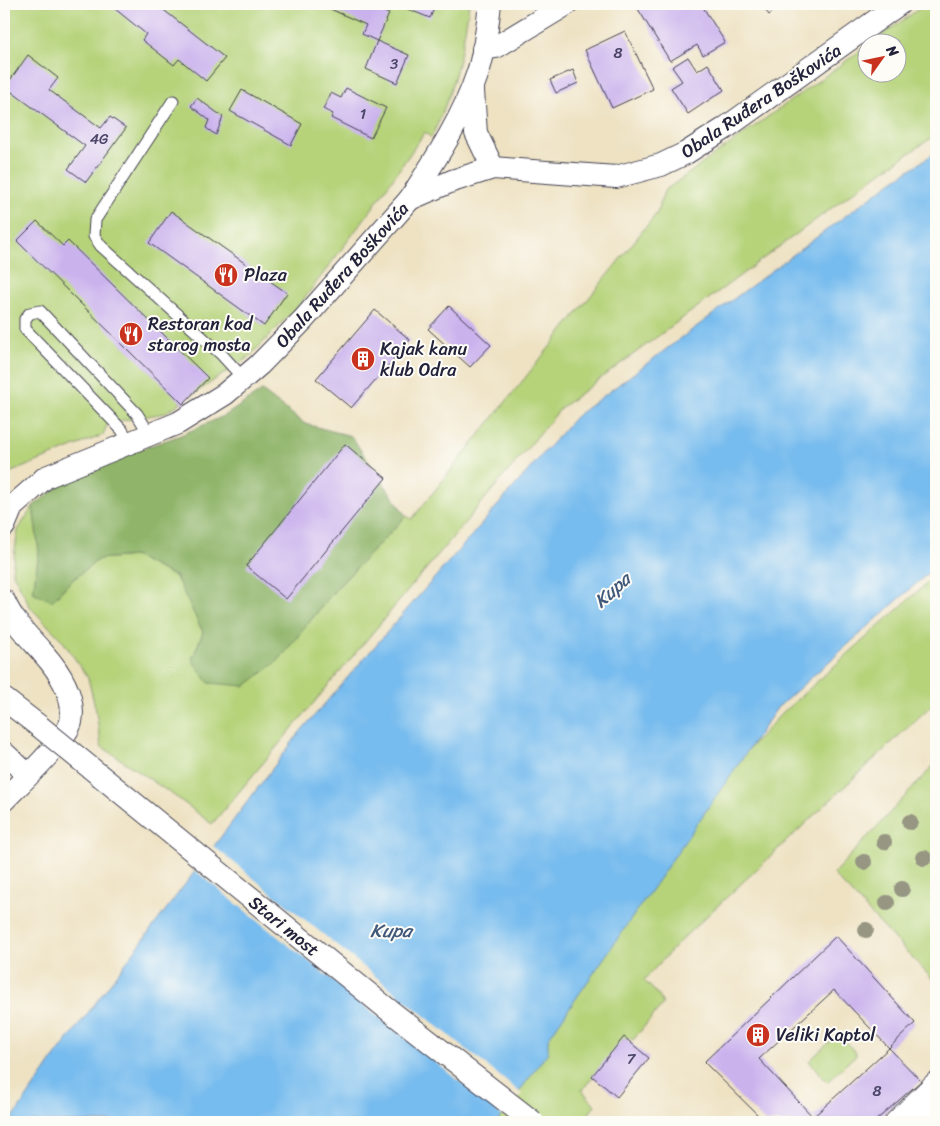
<svg xmlns="http://www.w3.org/2000/svg" width="940" height="1126" font-family="Sriracha,sans-serif">
  <style>
    .green { fill: #b6d37a; stroke: #6c7a5a }
    .forest { fill: #90b56a; stroke: #596c52 }
    .water { fill: #77bcee; stroke: #4c6f94 }
    .pier { fill: #eee2c3 }
    .building { fill: #cab2ed }
    .lines { fill: none; stroke-linecap: round; stroke-linejoin: round }
    .service-casing { stroke: #413f4f; stroke-width: 13 }
    .minor-casing { stroke: #413f4f; stroke-width: 24 }
    .service { stroke: #fff; stroke-width: 11 }
    .minor { stroke: #fff; stroke-width: 22 }
    .minor-bridge-casing { stroke: #413f4f; stroke-width: 24; stroke-linecap: butt }
    .minor-bridge { stroke: #fff; stroke-width: 22 }
    .tree { fill: #969683 }
    .labels { text-anchor: middle; dominant-baseline: central; stroke-width: 4; stroke-linejoin: round; paint-order: stroke }
    .number-label { font-size: 15px; fill: #4c4668 }
    .street-label { font-size: 18px; fill: #22223b; stroke: #fdfcf7 }
    .poi-label { font-size: 18px; fill: #22223b; stroke: #fdfcf7; text-anchor: start }
    .water-label { font-size: 19px; font-style: italic; fill: #40587a; stroke: #fdfcf7 }
  </style>
  <rect width="100%" height="100%" fill="#fdfcf7"/>
  <filter id="ink" filterUnits="userSpaceOnUse"><feTurbulence type="fractalNoise" baseFrequency=".02" numOctaves="2"/><feDisplacementMap in="SourceGraphic" scale="10" xChannelSelector="R" yChannelSelector="G"/><feConvolveMatrix kernelMatrix="1 2 1 2 8 2 1 2 1" color-interpolation-filters="sRGB"/></filter>
  <filter id="wash" filterUnits="userSpaceOnUse"><feTurbulence type="fractalNoise" baseFrequency=".0096" numOctaves="4" result="noise"/><feDisplacementMap in="SourceGraphic" scale="20" xChannelSelector="R" yChannelSelector="G"/><feGaussianBlur stdDeviation="1.12" result="paint"/><feColorMatrix in="noise" values="0 0 0 0 0 0 0 0 0 0 0 0 0 0 0 0 0 1.4 0 .05"/><feComposite in="paint" operator="in"/></filter>
  <g filter="url(#wash)">
    <rect width="100%" height="100%" fill="#eee2c3"/>
    <g class="green">
      <path d="M 4,4 L 469,4 C 463,50 452,96 431,138 L 425,132 L 371,210 L 301,303 L 249,357 L 165,413 L 108,423 L 103,435 L 4,475 Z"/>
      <path d="M 926,4 L 936,4 L 936,135 L 871,179 L 562,407 L 212,824 L 179,799 L 101,746 L 96,711 L 88,678 L 62,640 L 31,608 L 12,571 L 18,530 L 33,506 L 39,552 L 33,592 L 52,601 L 70,582 L 99,559 L 134,556 L 176,577 L 203,632 L 192,660 L 278,661 L 335,590 L 406,516 L 412,519 L 657,213 L 664,191 L 867,46 L 868,72 L 898,72 L 898,42 L 872,42 Z"/>
      <path d="M 936,575 L 936,701 L 680,941 L 644,980 L 659,996 L 663,1004 L 633,1040 L 627,1037 L 582,1090 L 595,1105 L 583,1122 L 431,1122 L 540,976 L 781,714 Z"/>
      <path d="M 936,763 L 936,983 L 833,874 Z"/>
      <path d="M 838,1034 L 857,1054 L 827,1082 L 809,1061 Z"/>
    </g>
    <path class="forest" d="M 262,391 L 305,424 L 351,436 L 406,516 L 335,590 L 278,661 L 245,686 L 209,683 L 192,660 L 203,632 L 176,577 L 134,556 L 99,559 L 70,582 L 52,601 L 33,592 L 39,552 L 33,506 L 79,471 L 181,435 L 226,415 Z"/>
    <path class="water" d="M 936,152 L 936,566 L 777,708 L 548,1039 L 548,1052 L 497,1122 L 10,1122 L 54,1058 L 300,732 L 575,417 L 887,185 Z"/>
    <path class="pier" d="M 212,845 L 522,1094 L 504,1117 L 193,869 Z"/>
    <g id="blocks">
      <g class="building">
        <path d="M 109,4 L 156,4 L 225,58 L 206,81 L 179,59 L 174,65 L 142,40 L 146,34 Z"/>
        <path d="M 327,4 L 367,4 L 389,14 L 377,41 L 409,55 L 397,83 L 366,69 L 377,41 L 362,34 L 366,25 L 326,7 Z"/>
        <path d="M 395,4 L 436,4 L 430,18 Z"/>
        <path d="M 635,4 L 701,4 L 725,42 L 703,55 L 697,45 L 670,61 Z"/>
        <path d="M 761,4 L 784,4 L 769,15 Z"/>
        <path d="M 625,31 L 653,89 L 612,108 L 585,50 Z"/>
        <path d="M 28,55 L 58,78 L 49,90 L 101,128 L 110,117 L 126,128 L 86,182 L 68,169 L 85,146 L 5,87 Z"/>
        <path d="M 688,57 L 697,71 L 708,64 L 724,90 L 688,114 L 671,88 L 682,81 L 672,67 Z"/>
        <path d="M 573,70 L 578,83 L 556,93 L 550,80 Z"/>
        <path d="M 346,88 L 386,108 L 371,138 L 331,118 L 333,114 L 323,109 L 331,93 L 341,98 Z"/>
        <path d="M 242,90 L 302,124 L 291,145 L 230,111 Z"/>
        <path d="M 197,98 L 223,117 L 216,135 L 206,128 L 209,120 L 191,106 Z"/>
        <path d="M 171,211 L 287,293 L 264,326 L 149,243 Z"/>
        <path d="M 37,221 L 63,246 L 68,241 L 208,378 L 183,404 L 17,241 Z"/>
        <path d="M 449,306 L 491,345 L 470,367 L 428,329 Z"/>
        <path d="M 375,310 L 410,340 L 351,408 L 316,379 Z"/>
        <path d="M 345,444 L 386,478 L 286,599 L 246,566 Z"/>
        <path d="M 836,936 L 915,1023 L 889,1048 L 834,990 L 759,1059 L 813,1117 L 808,1122 L 765,1122 L 704,1062 Z"/>
        <path d="M 624,1037 L 649,1058 L 617,1097 L 592,1076 Z"/>
        <path d="M 889,1048 L 921,1081 L 874,1122 L 817,1122 L 813,1117 Z"/>
      </g>
    </g>
  </g>
  <g filter="url(#ink)">
    <use href="#blocks" fill-opacity="0" stroke="#413f4f" stroke-width="1"/>
    <g class="lines">
      <g class="service-casing">
        <g id="service">
          <path d="M 173,101 L 95,220 L 94,236 L 101,246 L 222,355 L 243,378"/>
          <path d="M 130,443 L 122,430 L 25,329 L 25,319 L 30,313 L 40,311 L 137,414 L 150,435"/>
        </g>
      </g>
      <g class="minor-casing">
        <g id="minor">
          <path d="M 483,49 L 496,47 L 567,4"/>
          <path d="M 473,91 L 476,133 L 493,168"/>
          <path d="M 410,199 C 435,160 462,120 477,75 C 485,53 487,27 490,4"/>
          <path d="M 4,526 L 12,507 L 46,477 L 178,423 L 225,394 L 259,365 L 303,320 L 410,199 L 452,181 L 493,168 L 616,177 L 661,165 L 686,153 L 724,129 L 899,4"/>
          <path d="M 4,601 C 13,622 29,637 43,653 C 59,671 76,696 71,722 C 66,741 19,784 4,800"/>
          <path d="M 4,699 L 39,726"/>
          <path d="M 4,753 L 28,775"/>
          <path d="M 896,1122 L 936,1083"/>
          <path d="M 924,1122 L 936,1104"/>
        </g>
      </g>
      <use href="#service" class="service"/>
      <use href="#minor" class="minor"/>
      <g class="minor-bridge-casing">
        <path id="minor-bridge" d="M 39,726 L 385,1007 L 533,1122"/>
      </g>
      <use href="#minor-bridge" class="minor-bridge"/>
    </g>
    <g class="tree">
      <circle cx="910" cy="822" r="8"/>
      <circle cx="884" cy="842" r="8"/>
      <circle cx="924" cy="858" r="8"/>
      <circle cx="864" cy="862" r="8"/>
      <circle cx="902" cy="889" r="8"/>
      <circle cx="887" cy="903" r="8"/>
      <circle cx="866" cy="930" r="8"/>
    </g>
  </g>
  <defs>
    <g id="restaurant-disc" transform="scale(1.25)"><circle r="9.5" fill="#c8321e" stroke="#fdfcf7"/><path d="M-5-6h1v4h1v-4h1v4h1v-4h1v5L-1.5 .5V6h-2V.5L-5-1ZM5-6V6H3V1.5H1.5Q1.5-4 5-6Z" fill="#fff"/></g>
    <g id="building-disc" transform="scale(1.25)"><circle r="9.5" fill="#c8321e" stroke="#fdfcf7"/><path d="M-4-6H4V6H1V3H-1V6H-4ZM-2.5-4.3h1.7v1.8h-1.7ZM.8-4.3h1.7v1.8H.8ZM-2.5-1h1.7V.8h-1.7ZM.8-1h1.7V.8H.8Z" fill="#fff"/></g>
  </defs>
  <g fill-rule="evenodd">
    <use href="#restaurant-disc" x="226" y="275"/>
    <use href="#restaurant-disc" x="131" y="334"/>
    <use href="#building-disc" x="363" y="359"/>
    <use href="#building-disc" x="758" y="1035"/>
  </g>
  <g class="labels">
    <g class="number-label">
      <text x="618" y="53">8</text>
      <text x="394" y="64">3</text>
      <text x="363" y="114">1</text>
      <text x="99" y="139">4G</text>
      <text x="631" y="1059">7</text>
      <text x="877" y="1091">8</text>
    </g>
    <g class="street-label">
      <text transform="translate(761 101) rotate(-34)">Obala Ruđera Boškovića</text>
      <text transform="translate(342 275) rotate(-48)">Obala Ruđera Boškovića</text>
      <text transform="translate(284 926) rotate(39)">Stari most</text>
    </g>
    <g class="poi-label">
      <text x="244" y="275">Plaza</text>
      <text x="148" y="324">Restoran kod<tspan x="148" dy="21">starog mosta</tspan></text>
      <text x="380" y="349">Kajak kanu<tspan x="380" dy="21">klub Odra</tspan></text>
      <text x="776" y="1035">Veliki Kaptol</text>
    </g>
    <g class="water-label">
      <text transform="translate(612 590) rotate(-42)">Kupa</text>
      <text x="391" y="930">Kupa</text>
    </g>
  </g>
  <rect width="940" height="1126" fill="none" stroke="#fdfcf7" stroke-width="20"/>
  <g transform="translate(882 58) rotate(57)"><circle r="24" fill="#fdfcf7" stroke="#a5a5ac"/>
  <path d="M0-4L9 19L0 12L-9 19Z" fill="#c8321e"/>
  <text y="-8" font-size="14" font-weight="bold" text-anchor="middle" fill="#22223b">N</text>
  </g>
</svg>
